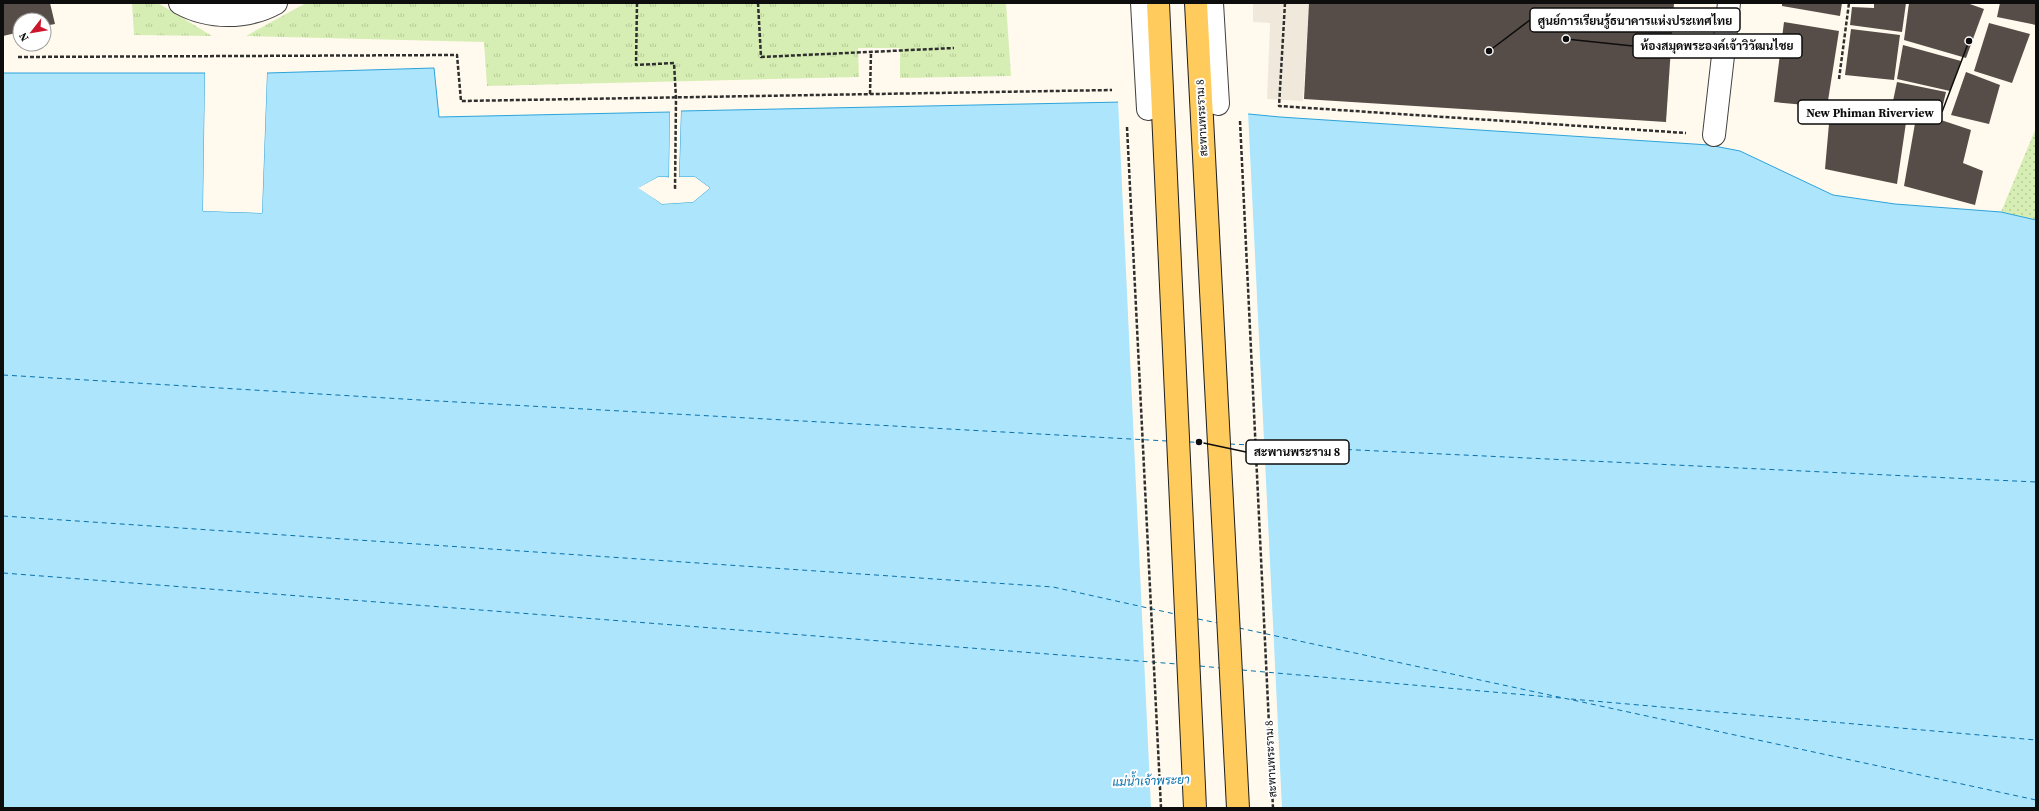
<svg xmlns="http://www.w3.org/2000/svg" width="2039" height="811" font-family="'Source Serif 4',Sarabun,serif">
  <style>
    .grass { fill: url(#grass-tufts) }
    .park { fill: url(#park-dots) }
    .plaza { fill: #f0e9db }
    .water { fill: #ace5fc; stroke: #2ca3db }
    .pier { fill: #fffaed }
    .lines { fill: none; stroke-linecap: round; stroke-linejoin: round }
    .ferry { stroke: #0a72ac; stroke-width: 1; stroke-dasharray: 5 4; stroke-linecap: butt }
    .building { fill: #574d48 }
    .minor-casing { stroke: #404040; stroke-width: 24 }
    .major-casing { stroke: #1e1e1e; stroke-width: 24 }
    .path { stroke: #2f2f2f; stroke-width: 2.5; stroke-dasharray: 4 2; stroke-linecap: butt }
    .minor { stroke: #fff; stroke-width: 22 }
    .major { stroke: #ffcb5d; stroke-width: 22 }
    .labels { text-anchor: middle; dominant-baseline: central; stroke-width: 4; stroke-linejoin: round; paint-order: stroke }
    .street-label { font-size: 11px; fill: #0d0d0d; stroke: #fff }
    .water-label { font-size: 12px; font-style: italic; fill: #0a72ac; stroke: #fff }
    .leader { fill: none; stroke: #0d0d0d; stroke-width: 1.5 }
    .callout-dot { fill: #0d0d0d; stroke: #fff; stroke-width: 1.5 }
    .callout { fill: #fff; stroke: #0d0d0d; stroke-width: 1.5 }
    .callout-label { font-size: 12px; text-anchor: middle; font-weight: bold; fill: #0d0d0d }
  </style>
  <defs>
    <pattern id="grass-tufts" width="24" height="20" patternUnits="userSpaceOnUse"><rect width="24" height="20" fill="#d6eeb3"/><path d="M3 7l-1-3M5 7V3M7 7l1-3M15 17l-1-3M17 17v-4M19 17l1-3" fill="none" stroke="#b6cb99"/></pattern>
    <pattern id="park-dots" width="8" height="8" patternUnits="userSpaceOnUse"><rect width="8" height="8" fill="#d6eeb3"/><path d="M2 2h.1M6 6h.1" fill="none" stroke="#b6cb99" stroke-width="1.8" stroke-linecap="round"/></pattern>
  </defs>
  <rect width="100%" height="100%" fill="#fffaed"/>
  <g class="grass">
    <path d="M 132,3 L 158,3 L 212,36 L 134,35 Z"/>
    <path d="M 306,3 L 1006,3 L 1011,76 L 900,78 L 900,48 L 858,48 L 859,77 L 487,86 L 484,42 L 246,36 Z"/>
  </g>
  <path class="park" d="M 2036,128 L 2036,220 L 2001,212 Z"/>
  <path class="plaza" d="M 1253,3 L 1309,3 L 1303,101 L 1267,99 L 1270,23 L 1253,22 Z"/>
  <path class="water" d="M 434,68 L 439,117 L 670,112 L 669,177 L 658,177 L 639,188 L 662,204 L 693,202 L 710,188 L 695,177 L 679,177 L 681,111 L 1123,102 L 1280,117 L 1709,145 L 1740,151 L 1833,195 L 1895,204 L 2001,212 L 2036,220 L 2036,808 L 3,808 L 3,73 L 205,73 L 203,211 L 262,213 L 267,73 Z"/>
  <g class="pier">
    <path d="M 205,73 L 207,73 L 205,209 L 260,211 L 265,73 L 267,73 L 262,213 L 203,211 Z"/>
    <path d="M 1118,100 L 1248,112 L 1282,808 L 1151,808 Z"/>
    <path d="M 681,109 L 679,177 L 695,177 L 710,188 L 693,202 L 662,204 L 638,188 L 658,177 L 669,177 L 670,110 L 672,112 L 671,177 L 659,179 L 642,188 L 662,202 L 692,200 L 707,188 L 695,179 L 677,178 L 679,111 Z"/>
  </g>
  <g class="lines">
    <g class="ferry">
      <path d="M 3,375 L 420,400 L 1167,441"/>
      <path d="M 1190,442 L 1208,443"/>
      <path d="M 1230,444 L 2036,482"/>
      <path d="M 3,516 L 1053,587 L 1175,614"/>
      <path d="M 3,573 L 1177,664"/>
      <path d="M 1198,619 L 1218,623"/>
      <path d="M 1239,628 L 2036,800"/>
      <path d="M 1200,666 L 1221,668"/>
      <path d="M 1242,670 L 1561,698"/>
      <path d="M 1571,699 L 2036,740"/>
    </g>
  </g>
  <g class="building">
    <path d="M 3,3 L 50,3 L 55,24 L 44,26 L 44,20 L 20,20 L 20,32 L 3,36 Z"/>
    <path d="M 1309,3 L 1674,3 L 1666,122 L 1304,99 Z"/>
    <path d="M 1782,3 L 1842,3 L 1840,16 L 1782,6 Z"/>
    <path d="M 1874,3 L 1906,3 L 1902,32 L 1850,25 L 1852,7 L 1874,8 Z"/>
    <path d="M 1909,3 L 1967,3 L 1984,9 L 1966,58 L 1904,40 Z"/>
    <path d="M 2000,3 L 2036,3 L 2036,25 L 1997,17 Z"/>
    <path d="M 1784,22 L 1839,31 L 1827,107 L 1774,102 Z"/>
    <path d="M 1989,23 L 2030,34 L 2012,83 L 1974,71 Z"/>
    <path d="M 1851,29 L 1900,35 L 1894,80 L 1845,75 Z"/>
    <path d="M 1903,45 L 1961,61 L 1950,91 L 1897,79 Z"/>
    <path d="M 1966,72 L 2000,85 L 1989,124 L 1951,115 Z"/>
    <path d="M 1897,82 L 1946,92 L 1941,113 L 1893,101 Z"/>
    <path d="M 1831,101 L 1908,109 L 1897,184 L 1825,169 Z"/>
    <path d="M 1917,112 L 1971,130 L 1963,163 L 1983,171 L 1975,205 L 1904,186 Z"/>
  </g>
  <g class="lines">
    <g class="minor-casing">
      <g id="minor">
        <path d="M 180,3 C 209,19 247,19 276,3"/>
        <path d="M 1142,3 L 1148,109"/>
        <path d="M 1212,3 L 1218,104"/>
        <path d="M 1714,135 L 1729,3"/>
      </g>
    </g>
    <g class="major-casing">
      <g id="major">
        <path d="M 1158,3 L 1195,808"/>
        <path d="M 1196,3 L 1238,808"/>
      </g>
    </g>
    <g class="path">
      <path d="M 637,3 L 636,65 L 674,63 L 676,98 L 675,189"/>
      <path d="M 758,3 L 761,57 L 954,48"/>
      <path d="M 1285,3 L 1279,106 L 1686,133"/>
      <path d="M 18,57 L 457,55 L 461,101 L 1112,90"/>
      <path d="M 1839,79 L 1849,3"/>
      <path d="M 870,94 L 871,52"/>
      <path d="M 1240,121 L 1273,808"/>
      <path d="M 1127,127 L 1161,808"/>
    </g>
    <use href="#minor" class="minor"/>
    <use href="#major" class="major"/>
  </g>
  <g class="labels">
    <g class="street-label">
      <text transform="translate(1202 118) rotate(-93)">สะพานพระราม 8</text>
      <text transform="translate(1271 759) rotate(-93)">สะพานพระราม 8</text>
    </g>
    <g class="water-label">
      <text transform="translate(1151 781) rotate(-2)">แม่น้ำเจ้าพระยา</text>
    </g>
  </g>
  <path class="leader" d="M1489 51L1530 20M1566 39L1633 46M1969 41L1942 112M1199 442L1246 452"/>
  <g class="callout-dot">
    <circle cx="1489" cy="51" r="4"/>
    <circle cx="1566" cy="39" r="4"/>
    <circle cx="1969" cy="41" r="4"/>
    <circle cx="1199" cy="442" r="4"/>
  </g>
  <g class="callout">
    <rect x="1530" y="8" width="210" height="24" rx="4"/>
    <rect x="1633" y="34" width="169" height="24" rx="4"/>
    <rect x="1798" y="100" width="144" height="24" rx="4"/>
    <rect x="1246" y="440" width="103" height="24" rx="4"/>
  </g>
  <g class="callout-label">
    <text x="1635" y="25">ศูนย์การเรียนรู้ธนาคารแห่งประเทศไทย</text>
    <text x="1717" y="50">ห้องสมุดพระองค์เจ้าวิวัฒนไชย</text>
    <text x="1870" y="117">New Phiman Riverview</text>
    <text x="1297" y="456">สะพานพระราม 8</text>
  </g>
  <rect width="2039" height="811" fill="none" stroke="#0d0d0d" stroke-width="8"/>
  <g transform="translate(32 32) rotate(239)"><circle r="19" fill="#ffffff" stroke="#9e9e9e"/>
  <path d="M0-3L7 15L0 10L-7 15Z" fill="#cb172e"/>
  <text y="-6" font-size="11" font-weight="bold" text-anchor="middle" fill="#0d0d0d">N</text>
  </g>
</svg>
